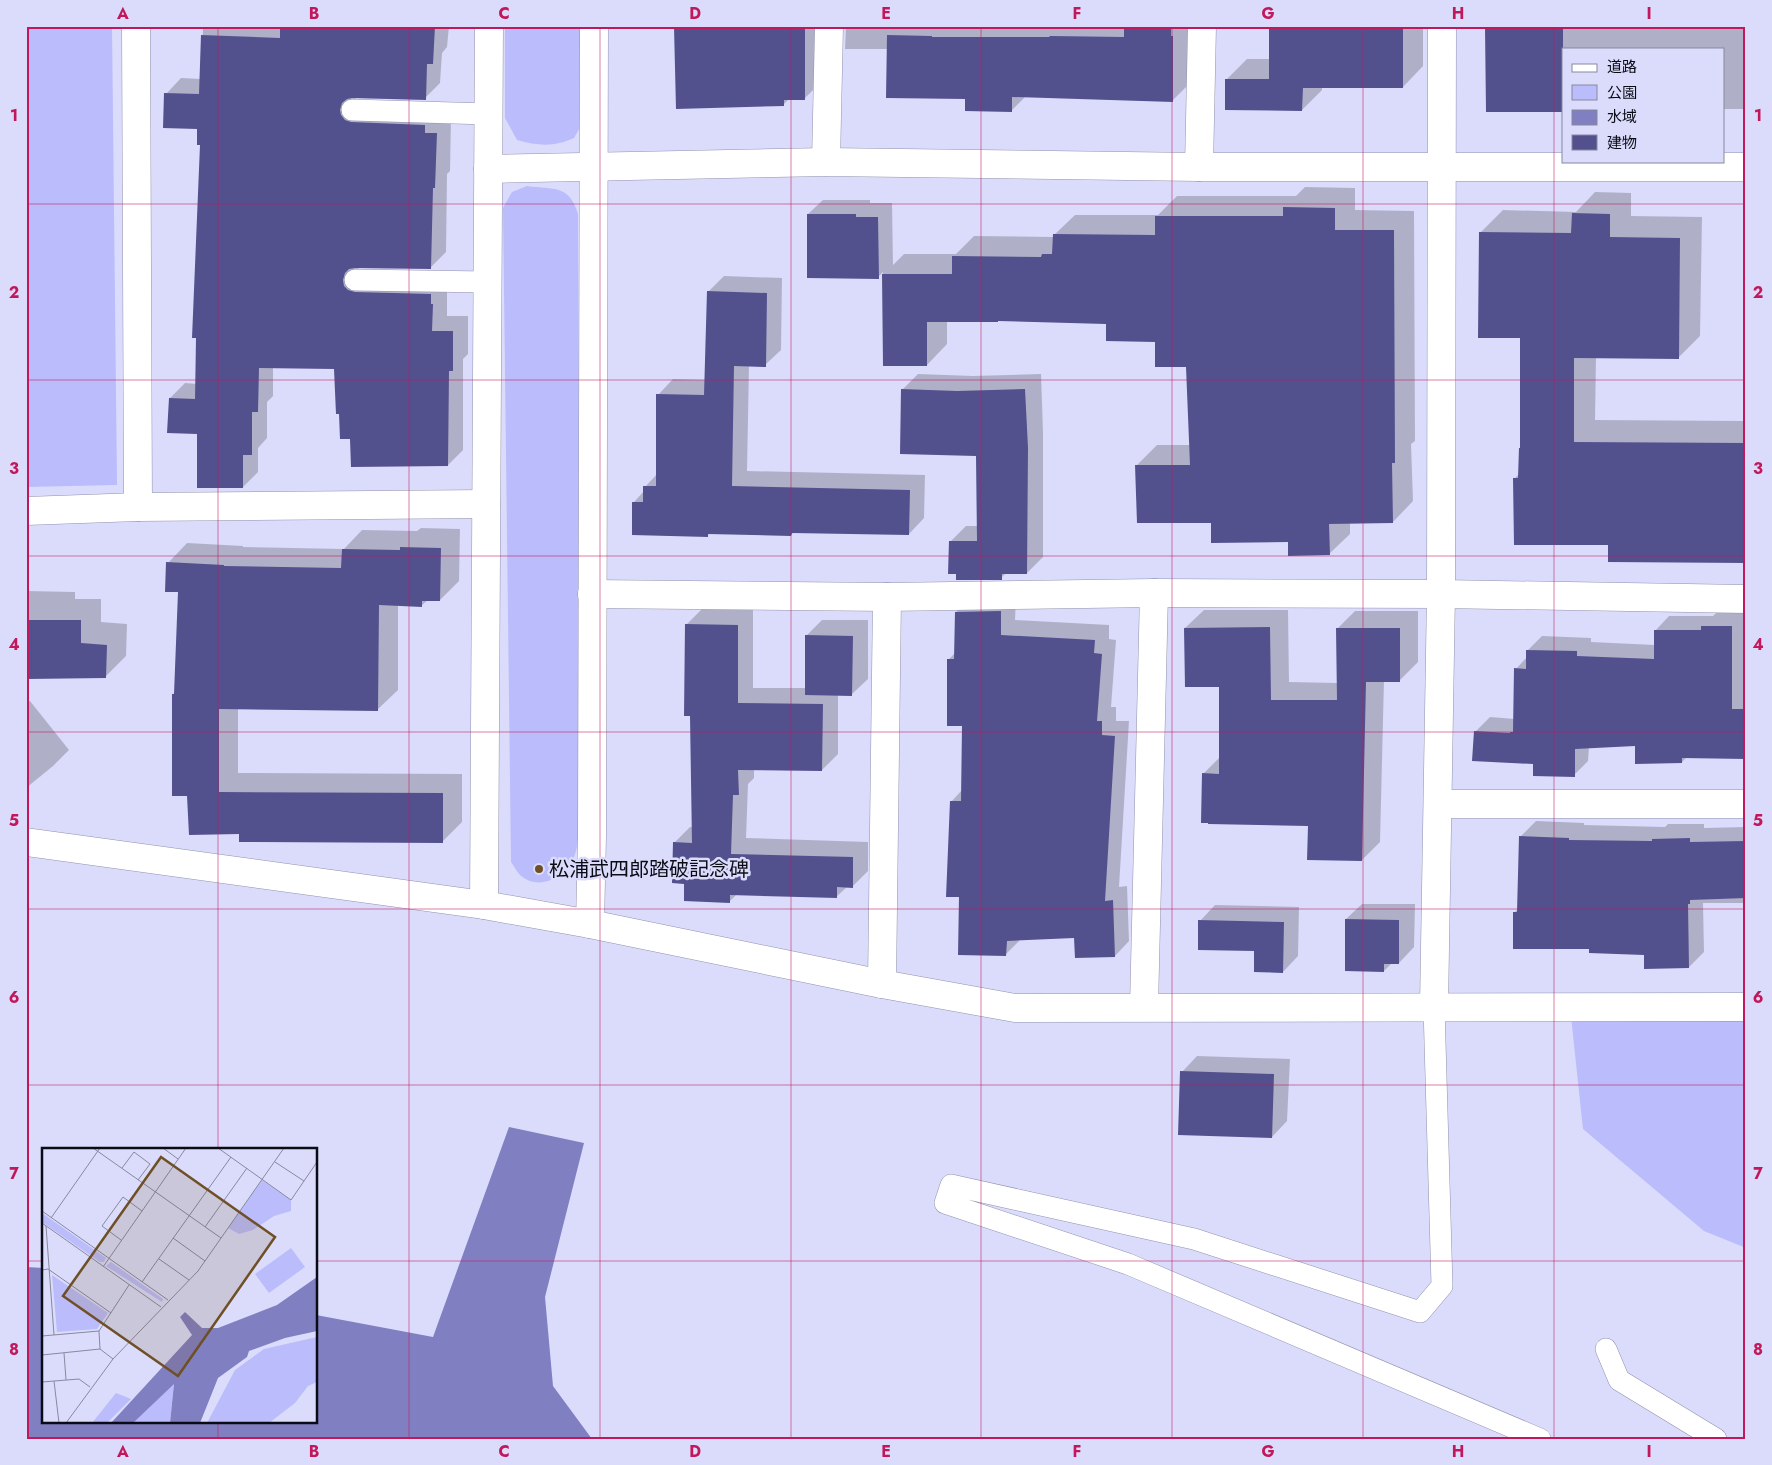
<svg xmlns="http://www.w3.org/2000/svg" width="1772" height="1465" font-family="Jost,'Noto Sans JP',sans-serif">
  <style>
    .green { fill: #bbbcfb }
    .water { fill: #807fc1 }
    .shadow { fill: #0003 }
    .building { fill: #53508e }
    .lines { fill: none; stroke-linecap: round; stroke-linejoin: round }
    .lane-casing { stroke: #9192af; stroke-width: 22 }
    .street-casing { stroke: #9192af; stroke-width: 29 }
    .lane { stroke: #fff; stroke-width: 21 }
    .street { stroke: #fff; stroke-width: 28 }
    .grid { fill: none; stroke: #c2185b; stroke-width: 1; stroke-opacity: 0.55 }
    .poi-dot { fill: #6f4f25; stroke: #dbdcfb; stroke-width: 2 }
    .labels { text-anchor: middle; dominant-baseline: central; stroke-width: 5; stroke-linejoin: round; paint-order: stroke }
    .poi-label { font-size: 20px; fill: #0b0b15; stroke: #dbdcfb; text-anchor: start }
    .inset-road { fill: none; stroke: #88889f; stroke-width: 1 }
    .view { fill: #6f4f25; fill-opacity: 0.15; stroke: #6f4f25; stroke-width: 2.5 }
    .inset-edge { fill: none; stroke: #0b0b15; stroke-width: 2.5 }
    .neatline { fill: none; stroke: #c2185b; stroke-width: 2 }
    .grid-label { font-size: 16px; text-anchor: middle; font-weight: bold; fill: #c2185b }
  </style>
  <rect width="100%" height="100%" fill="#dbdcfb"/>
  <g class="green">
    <path d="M 26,26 L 112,26 L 117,485 L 26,487 Z"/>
    <path d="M 505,26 L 582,26 L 583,122 L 574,138 C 554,147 539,146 517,140 L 505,118 Z"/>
    <path d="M 527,186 C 554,190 569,184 578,214 L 580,826 C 578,835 578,848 574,857 C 566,877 539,892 520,875 C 517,872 514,866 511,862 L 503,208 L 512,192 Z"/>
    <path d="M 1570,1007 L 1746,1007 L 1746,1248 L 1704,1231 L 1583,1129 Z"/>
  </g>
  <path class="water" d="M 509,1127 L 584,1143 L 545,1297 L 553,1386 L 592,1439 L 26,1439 L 26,1267 L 44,1268 L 44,1421 L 316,1421 L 316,1315 L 433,1337 Z"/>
  <g class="shadow">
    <path d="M 165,26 L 449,26 L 447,47 L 442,53 L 440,83 L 425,98 L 355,96 L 356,100 L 451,118 L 450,171 L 447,174 L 446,252 L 431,267 L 358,266 L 359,270 L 447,290 L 447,316 L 468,316 L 468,354 L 463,359 L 463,450 L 448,465 L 351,438 L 335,368 L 273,367 L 273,396 L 267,402 L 267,438 L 258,448 L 258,472 L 243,487 L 170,398 L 185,383 L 197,384 L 201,144 L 198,128 L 166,94 L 181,78 L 201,79 L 203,29 L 165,28 Z"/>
    <path d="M 676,26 L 828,26 L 820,83 L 804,99 L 789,99 L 783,105 L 675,27 Z"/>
    <path d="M 846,26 L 1188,26 L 1187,86 L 1172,101 L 1026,96 L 1011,111 L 967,98 L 888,49 L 845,49 Z"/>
    <path d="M 1270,26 L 1423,26 L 1423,66 L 1403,87 L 1322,87 L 1322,90 L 1302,110 L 1227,79 L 1247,59 L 1270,59 Z"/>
    <path d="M 1487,26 L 1746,26 L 1746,109 L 1723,109 L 1723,49 L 1563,49 L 1563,110 L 1487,111 Z"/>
    <path d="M 1305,187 L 1355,188 L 1355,210 L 1414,211 L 1415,441 L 1411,444 L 1413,501 L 1393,522 L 1350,522 L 1350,534 L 1329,554 L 1289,541 L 1212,522 L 1137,465 L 1157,445 L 1190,445 L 1187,366 L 1157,340 L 1107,322 L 999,320 L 947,321 L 947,344 L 927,365 L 884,365 L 883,272 L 878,277 L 808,214 L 823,200 L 870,200 L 870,203 L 892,203 L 893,265 L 904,254 L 956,254 L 974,236 L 1054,237 L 1054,235 L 1075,215 L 1158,215 L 1177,196 L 1296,196 Z"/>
    <path d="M 1595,192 L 1631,193 L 1631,216 L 1702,217 L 1700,336 L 1678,358 L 1596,357 L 1595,420 L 1744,421 L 1746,420 L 1746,561 L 1514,479 L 1519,474 L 1522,447 L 1522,337 L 1481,232 L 1503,210 L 1576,212 Z"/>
    <path d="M 724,276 L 782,278 L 781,350 L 765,365 L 749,365 L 747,471 L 925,475 L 924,518 L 909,534 L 794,532 L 791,535 L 710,533 L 707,536 L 634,502 L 644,491 L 645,487 L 657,474 L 658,395 L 673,379 L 706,380 L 708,292 Z"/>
    <path d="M 918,374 L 973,376 L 1041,374 L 1043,432 L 1043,557 L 1027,573 L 1006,573 L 1001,578 L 950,542 L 966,526 L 978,526 L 978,455 L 902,390 Z"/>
    <path d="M 421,528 L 460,529 L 459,581 L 440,600 L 428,600 L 421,606 L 398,605 L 398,690 L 378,709 L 238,708 L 238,773 L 462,774 L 462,822 L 442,842 L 240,833 L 189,795 L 173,694 L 176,691 L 179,591 L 168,563 L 187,543 L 243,546 L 243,547 L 344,549 L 362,530 L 417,531 Z"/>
    <path d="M 26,591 L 75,592 L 75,599 L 101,599 L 101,622 L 127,624 L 126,656 L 105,677 L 26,677 Z"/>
    <path d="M 971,597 L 1016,597 L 1015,620 L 1109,625 L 1109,639 L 1116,640 L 1111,707 L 1116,707 L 1116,721 L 1129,721 L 1119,887 L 1127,886 L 1129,941 L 1115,956 L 1076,937 L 1021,939 L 1006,954 L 961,896 L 951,802 L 962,790 L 963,725 L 949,659 L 955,653 L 956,612 Z"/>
    <path d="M 702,609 L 753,610 L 753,688 L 806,688 L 807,635 L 822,620 L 868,620 L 868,679 L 852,694 L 838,694 L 838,754 L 822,770 L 754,769 L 754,778 L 748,784 L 746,838 L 868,842 L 868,871 L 852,887 L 847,887 L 836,897 L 737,894 L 729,902 L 685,883 L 674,843 L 690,827 L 693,827 L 691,715 L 686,625 Z"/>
    <path d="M 1204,610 L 1288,610 L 1289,682 L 1338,683 L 1337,629 L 1355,611 L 1418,611 L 1418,662 L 1400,680 L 1384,680 L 1380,842 L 1362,860 L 1309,825 L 1203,774 L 1220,757 L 1220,686 L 1185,628 Z"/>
    <path d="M 1717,612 L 1746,612 L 1746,757 L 1687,757 L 1682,762 L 1636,745 L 1589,747 L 1588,761 L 1574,775 L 1534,763 L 1475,732 L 1490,717 L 1515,719 L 1516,669 L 1527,657 L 1528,650 L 1542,636 L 1591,638 L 1591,642 L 1655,645 L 1655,631 L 1669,616 L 1713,616 Z"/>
    <path d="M 30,701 L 69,750 L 53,766 L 26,788 L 26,703 Z"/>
    <path d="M 1536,821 L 1584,823 L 1584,825 L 1665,827 L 1668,824 L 1704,824 L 1704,828 L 1746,827 L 1746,903 L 1703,903 L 1704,952 L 1689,967 L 1645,954 L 1590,948 L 1514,913 L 1518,909 L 1521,836 Z"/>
    <path d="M 1362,904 L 1415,904 L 1414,947 L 1399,963 L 1392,963 L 1384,971 L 1346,919 Z"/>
    <path d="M 1215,905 L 1299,907 L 1298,956 L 1283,972 L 1255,950 L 1200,921 Z"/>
    <path d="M 1197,1056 L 1290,1059 L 1287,1121 L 1272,1137 L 1182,1072 Z"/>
  </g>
  <g class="building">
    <path d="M 280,26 L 435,26 L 433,64 L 427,64 L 426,100 L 352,98 L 347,99 L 342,103 L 340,110 L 341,115 L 345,120 L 351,122 L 425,125 L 425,133 L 437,133 L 435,188 L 433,188 L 431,269 L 355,268 L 349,269 L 345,273 L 343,280 L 344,286 L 348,290 L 355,292 L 431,294 L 431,304 L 433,304 L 432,331 L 453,331 L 453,371 L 449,371 L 448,466 L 351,467 L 350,439 L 340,439 L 339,414 L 336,414 L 334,369 L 259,368 L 258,412 L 252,412 L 252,455 L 243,455 L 243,488 L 197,488 L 197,434 L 167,433 L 169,398 L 195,399 L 196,338 L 192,338 L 200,145 L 197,145 L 197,129 L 163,128 L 164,93 L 199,94 L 201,35 L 280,38 Z"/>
    <path d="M 805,26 L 805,100 L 784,100 L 784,106 L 676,109 L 674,27 Z"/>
    <path d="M 1124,26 L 1171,26 L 1171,36 L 1173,36 L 1173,102 L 1012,97 L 1012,112 L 965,111 L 965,99 L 886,98 L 887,35 L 932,36 L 932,37 L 1049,37 L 1050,36 L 1124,37 Z"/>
    <path d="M 1269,26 L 1403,26 L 1403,88 L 1303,88 L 1302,111 L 1225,110 L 1225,79 L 1269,79 Z"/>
    <path d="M 1485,26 L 1563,26 L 1563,112 L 1486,112 Z"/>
    <path d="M 1283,207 L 1335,208 L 1335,230 L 1394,230 L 1395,463 L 1392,463 L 1393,523 L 1329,524 L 1330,555 L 1288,556 L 1288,542 L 1211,543 L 1211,523 L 1137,523 L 1135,465 L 1190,465 L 1186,367 L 1155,367 L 1155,342 L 1106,341 L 1106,324 L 998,321 L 998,322 L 927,322 L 927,366 L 883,366 L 882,274 L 952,274 L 952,256 L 1041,257 L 1042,254 L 1052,254 L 1053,234 L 1155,235 L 1155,216 L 1283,216 Z"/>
    <path d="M 1572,213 L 1610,214 L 1610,237 L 1680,238 L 1679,359 L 1574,358 L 1574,442 L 1746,443 L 1746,563 L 1608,562 L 1608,545 L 1514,545 L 1513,478 L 1518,478 L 1519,448 L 1520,448 L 1520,338 L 1478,338 L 1479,232 L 1571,233 Z"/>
    <path d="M 807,214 L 856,214 L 856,217 L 878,217 L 879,279 L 807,278 Z"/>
    <path d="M 707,291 L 767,293 L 766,367 L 734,366 L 732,486 L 910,490 L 909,535 L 792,533 L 791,536 L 708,534 L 708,537 L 632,535 L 632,502 L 643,502 L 643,486 L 656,486 L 656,394 L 704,395 Z"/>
    <path d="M 901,389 L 957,391 L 1025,389 L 1028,448 L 1027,574 L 1002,574 L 1002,580 L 956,580 L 956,574 L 948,574 L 949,541 L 977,541 L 976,456 L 900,454 Z"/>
    <path d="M 400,547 L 441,548 L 440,601 L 422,601 L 422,607 L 379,605 L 378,711 L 219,709 L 219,792 L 443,793 L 443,843 L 239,842 L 239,834 L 189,835 L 187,796 L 172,796 L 172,694 L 174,694 L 178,592 L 165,592 L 166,562 L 224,565 L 224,566 L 341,568 L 342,549 L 400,550 Z"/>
    <path d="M 1001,611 L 1001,635 L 1095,640 L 1094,653 L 1102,654 L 1097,721 L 1102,721 L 1102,735 L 1115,736 L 1105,901 L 1113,900 L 1115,957 L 1075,958 L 1074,938 L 1007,941 L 1006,956 L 958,955 L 959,897 L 946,897 L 950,801 L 961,801 L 962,726 L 947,726 L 947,659 L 954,659 L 955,612 Z"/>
    <path d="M 26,620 L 81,620 L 81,643 L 107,645 L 106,678 L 26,679 Z"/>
    <path d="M 685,624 L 738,625 L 738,703 L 823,704 L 822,771 L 738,770 L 739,795 L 733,795 L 731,854 L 853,857 L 853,888 L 837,887 L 837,898 L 730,895 L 730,903 L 684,901 L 684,884 L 672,883 L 673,842 L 692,843 L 690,716 L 684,716 Z"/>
    <path d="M 1701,626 L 1732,626 L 1732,709 L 1746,709 L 1746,759 L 1682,758 L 1682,763 L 1635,764 L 1635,746 L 1575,749 L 1575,777 L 1533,776 L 1533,764 L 1472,761 L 1474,731 L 1510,733 L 1510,732 L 1513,732 L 1514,668 L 1526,669 L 1526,650 L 1577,651 L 1577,656 L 1654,659 L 1654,630 L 1701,630 Z"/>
    <path d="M 1270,627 L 1271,700 L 1337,700 L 1336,628 L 1400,628 L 1400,682 L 1366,682 L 1362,861 L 1307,860 L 1308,826 L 1208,824 L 1208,823 L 1201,823 L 1202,773 L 1219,774 L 1219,687 L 1185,687 L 1184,628 Z"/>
    <path d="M 805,635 L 853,636 L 852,696 L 805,695 Z"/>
    <path d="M 1519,836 L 1569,838 L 1569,840 L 1652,841 L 1652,839 L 1690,838 L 1690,842 L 1746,841 L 1746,898 L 1690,900 L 1690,904 L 1688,904 L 1689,968 L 1644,969 L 1644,955 L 1589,953 L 1589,949 L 1513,949 L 1513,912 L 1517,912 Z"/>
    <path d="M 1345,919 L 1399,920 L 1399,964 L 1384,964 L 1384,972 L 1345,971 Z"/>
    <path d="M 1198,920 L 1284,922 L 1283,973 L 1254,972 L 1254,951 L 1198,950 Z"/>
    <path d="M 1180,1071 L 1274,1074 L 1272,1138 L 1178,1135 Z"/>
  </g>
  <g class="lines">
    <g class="lane-casing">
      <g id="lane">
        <path d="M 352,110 L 488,114"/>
        <path d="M 355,280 L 487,282"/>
        <path d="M 1434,1007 L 1442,1286 L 1420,1312 L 1194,1239 L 951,1185 L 945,1203 L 1128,1264 L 1540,1439"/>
        <path d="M 1606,1349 L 1619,1380 L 1716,1439"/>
      </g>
    </g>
    <g class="street-casing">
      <g id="street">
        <path d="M 136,26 L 138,507"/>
        <path d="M 826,162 L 829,26"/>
        <path d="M 1199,167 L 1202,26"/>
        <path d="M 488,169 L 826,162 L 1199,167 L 1746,167"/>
        <path d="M 26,511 L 138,507 L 486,504"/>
        <path d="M 592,594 L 887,597 L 1154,593 L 1441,594 L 1746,599"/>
        <path d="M 1438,804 L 1746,804"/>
        <path d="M 26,842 L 484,905 L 590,924 L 882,984 L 1015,1008 L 1746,1007"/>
        <path d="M 484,905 L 489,26"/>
        <path d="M 590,924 L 592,836 L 594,26"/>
        <path d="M 882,984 L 887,597"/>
        <path d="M 1144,1007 L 1154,593"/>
        <path d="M 1434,1007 L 1441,594 L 1442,26"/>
      </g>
    </g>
    <use href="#lane" class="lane"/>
    <use href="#street" class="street"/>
  </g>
  <path class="grid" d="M 218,26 L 218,1149M 409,26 L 409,1439M 600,26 L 600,1439M 791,26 L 791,1439M 981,26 L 981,1439M 1172,26 L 1172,1439M 1363,26 L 1363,1439M 1554,26 L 1554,1439M 26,204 L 1746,204M 26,380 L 1746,380M 26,556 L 1746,556M 26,732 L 1746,732M 26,909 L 1746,909M 26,1085 L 1746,1085M 26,1261 L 44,1261M 316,1261 L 1746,1261M 218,1421 L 218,1439"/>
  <circle class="poi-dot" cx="539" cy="869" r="5"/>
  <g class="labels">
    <g class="poi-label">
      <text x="549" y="869">松浦武四郎踏破記念碑</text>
    </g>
  </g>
  <g transform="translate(42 1148)">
    <rect width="275" height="275" fill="#dbdcfb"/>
    <path d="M 220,32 L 249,52 L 249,63 L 232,68 L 211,82 L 197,86 L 186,80 ZM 0,65 L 64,110 L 62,114 L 58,114 L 0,74 ZM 249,100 L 263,119 L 227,145 L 213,126 ZM 69,114 L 121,151 L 120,154 L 64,118 ZM 10,127 L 66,165 L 55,181 L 15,184 ZM 275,189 L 275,234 L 266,238 L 253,255 L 227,275 L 165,275 L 193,222 L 222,201 ZM 132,235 L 128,275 L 91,275 L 110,254 ZM 74,245 L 89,251 L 65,275 L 50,275 Z" fill="#bbbcfb"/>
    <path d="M 275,129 L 275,183 L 243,190 L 207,203 L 205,209 L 176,230 L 158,275 L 128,275 L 132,236 L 91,275 L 69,275 L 150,187 L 138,169 L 143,164 L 160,180 L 176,180 L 235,157 Z" fill="#807fc1"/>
    <path class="inset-road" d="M 51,0 L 179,90M 121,0 L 136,11M 176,0 L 249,52 L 275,14M 233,14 L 262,33M 80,20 L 92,4 L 108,16 L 96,32M 0,63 L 126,152M 9,70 L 58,0M 0,75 L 119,159M 4,78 L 12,187M 163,79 L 205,20M 131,90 L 163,113M 79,92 L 60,78 L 81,49 L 100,63M 117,111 L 147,132M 61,119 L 144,0M 0,122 L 6,121 L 69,165M 100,134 L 189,9M 0,188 L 57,183M 22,205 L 24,232M 0,207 L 58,201M 71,211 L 58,201 L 57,183 L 87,137M 12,233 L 17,275M 0,234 L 37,231 L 48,239M 24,275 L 71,211 L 156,123 L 242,0"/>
    <path class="view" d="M 119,9 L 233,89 L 136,228 L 21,148 Z"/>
    <rect width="275" height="275" class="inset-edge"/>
  </g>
  <rect width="1772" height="1465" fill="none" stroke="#dbdcfb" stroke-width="55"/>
  <rect x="1562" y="48" width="162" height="115" fill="#dbdcfb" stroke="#88889f"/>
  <rect x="1572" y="64" width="25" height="8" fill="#ffffff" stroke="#88889f"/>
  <text x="1607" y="72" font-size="15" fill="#0b0b15">道路</text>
  <rect x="1572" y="85" width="25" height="15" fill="#bbbcfb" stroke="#88889f"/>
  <text x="1607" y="98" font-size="15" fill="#0b0b15">公園</text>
  <rect x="1572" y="110" width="25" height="15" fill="#807fc1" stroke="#88889f"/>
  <text x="1607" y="122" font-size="15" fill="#0b0b15">水域</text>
  <rect x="1572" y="135" width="25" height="15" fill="#53508e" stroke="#88889f"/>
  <text x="1607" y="148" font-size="15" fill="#0b0b15">建物</text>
  <rect x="28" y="28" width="1716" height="1410" class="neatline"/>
  <g class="grid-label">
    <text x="123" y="19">A</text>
    <text x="314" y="19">B</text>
    <text x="504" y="19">C</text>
    <text x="695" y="19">D</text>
    <text x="886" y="19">E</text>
    <text x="1077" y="19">F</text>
    <text x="1268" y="19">G</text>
    <text x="1458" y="19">H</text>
    <text x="1649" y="19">I</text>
    <text x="14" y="121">1</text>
    <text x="1758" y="121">1</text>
    <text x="14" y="298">2</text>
    <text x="1758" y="298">2</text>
    <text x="14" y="474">3</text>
    <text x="1758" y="474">3</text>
    <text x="14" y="650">4</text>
    <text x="1758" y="650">4</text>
    <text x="14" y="826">5</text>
    <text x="1758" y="826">5</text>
    <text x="14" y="1003">6</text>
    <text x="1758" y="1003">6</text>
    <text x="14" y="1179">7</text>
    <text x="1758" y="1179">7</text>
    <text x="14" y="1355">8</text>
    <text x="1758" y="1355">8</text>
    <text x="123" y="1457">A</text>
    <text x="314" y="1457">B</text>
    <text x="504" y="1457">C</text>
    <text x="695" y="1457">D</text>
    <text x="886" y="1457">E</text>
    <text x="1077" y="1457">F</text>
    <text x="1268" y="1457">G</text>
    <text x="1458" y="1457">H</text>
    <text x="1649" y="1457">I</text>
  </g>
</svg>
